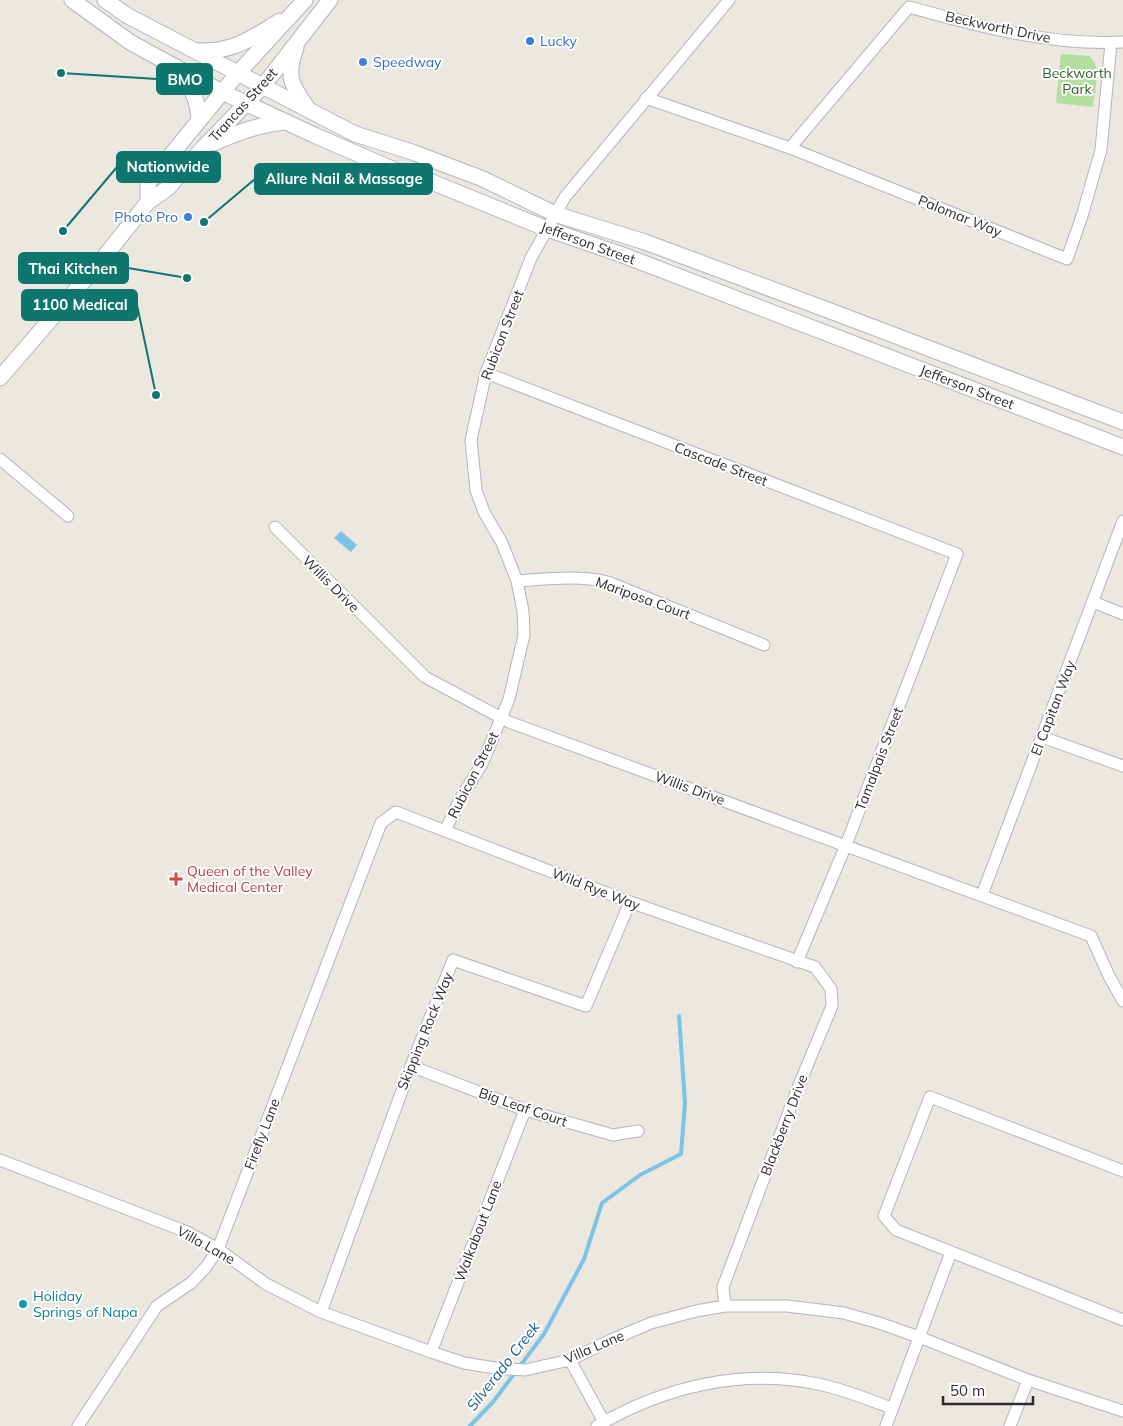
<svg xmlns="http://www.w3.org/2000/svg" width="1123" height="1426" font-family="Mulish,sans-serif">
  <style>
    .green { fill: #b2dea0 }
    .water { fill: #7bc4e6 }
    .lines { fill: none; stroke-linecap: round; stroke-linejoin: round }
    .stream { stroke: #7bc4e6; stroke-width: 4 }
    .minor-casing { stroke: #b2b5be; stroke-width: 13 }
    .secondary-casing { stroke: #b2b5be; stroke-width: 17 }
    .minor { stroke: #fff; stroke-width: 11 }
    .secondary { stroke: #fff; stroke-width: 15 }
    .shop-dot { fill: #3f7fe0; stroke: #fff; stroke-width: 2 }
    .health-dot { fill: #e0444e; stroke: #fff; stroke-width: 2 }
    .culture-dot { fill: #0f9aa8; stroke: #fff; stroke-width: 2 }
    .labels { text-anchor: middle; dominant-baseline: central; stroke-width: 4; stroke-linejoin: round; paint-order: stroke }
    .street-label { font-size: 14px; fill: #2c2c2c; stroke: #fff }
    .shop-label { font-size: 14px; fill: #366cbe; stroke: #fff; text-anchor: start }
    .park-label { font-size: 14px; fill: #2b6420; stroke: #fff }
    .health-label { font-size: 14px; fill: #be3a42; stroke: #fff; text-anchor: start }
    .culture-label { font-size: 14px; fill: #0d838f; stroke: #fff; text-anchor: start }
    .water-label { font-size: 15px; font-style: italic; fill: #186393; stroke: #fff }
    .leader { fill: none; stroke: #0f766e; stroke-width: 2 }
    .callout-dot { fill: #0f766e; stroke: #fff; stroke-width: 2 }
    .callout { fill: #0f766e; stroke: #0f766e; stroke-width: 2 }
    .callout-label { font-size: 15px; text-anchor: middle; font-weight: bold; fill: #fff }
  </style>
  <rect width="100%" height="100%" fill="#ece7df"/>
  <path class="green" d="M 1061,54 L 1089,56 C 1103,66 1094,92 1093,107 L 1056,103 Z"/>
  <path class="water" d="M 341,531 L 357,545 L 351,552 L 334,538 Z"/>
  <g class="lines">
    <path class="stream" d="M 470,1426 L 493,1402 L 544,1334 L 584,1259 L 602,1203 L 640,1175 L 681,1154 L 685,1103 L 679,1016"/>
    <g class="minor-casing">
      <g id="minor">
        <path d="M 646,98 L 790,148 L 1067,259 L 1082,216 L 1101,150 L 1111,43"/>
        <path d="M 790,148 L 909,7 C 978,26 1050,46 1123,42"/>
        <path d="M 486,373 L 957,554 L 846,845 L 797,962"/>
        <path d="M 0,459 L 68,516"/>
        <path d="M 275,527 L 425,677 L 509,722 L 1091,936 L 1109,976 L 1123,1001"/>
        <path d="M 517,581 C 549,579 576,575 608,582 L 764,645"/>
        <path d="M 1093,602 L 1123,614"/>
        <path d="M 1042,737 L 1123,766"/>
        <path d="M 445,831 L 460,799 L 482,764 L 509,699 L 524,635 L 523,611 L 517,581 L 502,543 L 484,512 L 476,490 L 471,440 L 486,373 L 531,258 L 565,197 L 729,0"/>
        <path d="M 982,895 L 1123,521"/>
        <path d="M 411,1066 L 525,1110 L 613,1135 L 638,1131"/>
        <path d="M 0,1160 L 187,1232 L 218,1249 L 266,1284 L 321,1312 L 431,1352 L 464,1363 L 495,1368 L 525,1370 L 570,1360 L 611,1340 L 651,1323 L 696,1311 L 725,1306 L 787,1306 L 844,1313 L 879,1323 L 919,1337 L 1028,1380 L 1123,1411"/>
        <path d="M 1123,1171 L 930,1097 L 884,1216 L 896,1230 L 1123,1320"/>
        <path d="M 321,1312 L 411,1066 L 453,960 L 586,1006 L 630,902"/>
        <path d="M 431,1352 L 525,1110"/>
        <path d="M 570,1360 L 604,1422"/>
        <path d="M 78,1426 L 157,1306 L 191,1283 L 206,1267 L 218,1249 L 381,823 L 396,812 L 630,902 L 815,967 L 831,989 L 832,1006 L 799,1085 L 723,1287 L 725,1306"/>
        <path d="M 597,1426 C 664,1387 741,1368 818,1384 C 843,1389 867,1399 891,1408"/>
        <path d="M 886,1426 L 951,1252"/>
        <path d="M 1010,1426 L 1028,1380"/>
      </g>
    </g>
    <g class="secondary-casing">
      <g id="secondary">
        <path d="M 72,0 L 130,42 L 148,52 L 222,92 L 314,135 L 399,172 L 422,178 L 547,229 L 620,254 L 1123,447"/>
        <path d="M 105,0 L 128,16 L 355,134 L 412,152 L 483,179 L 555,214 L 645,242 L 833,312 L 1123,422"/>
        <path d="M 296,48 C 285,78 292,85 308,109"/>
        <path d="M 198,51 C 234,52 250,39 280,21"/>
        <path d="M 180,70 C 190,86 198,99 199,119"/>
        <path d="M 214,143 C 238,132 260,124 286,122"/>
        <path d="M 148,202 L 148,183 L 238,73 L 305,0"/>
        <path d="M 0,378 L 100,262 L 148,202 L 168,188 L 203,148 L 263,86 L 330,0"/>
      </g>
    </g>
    <use href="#minor" class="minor"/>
    <use href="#secondary" class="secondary"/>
  </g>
  <g class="shop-dot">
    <circle cx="530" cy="41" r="5"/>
    <circle cx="363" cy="62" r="5"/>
    <circle cx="188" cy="217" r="5"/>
  </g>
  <path class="health-dot" d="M173.5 871.5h5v5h5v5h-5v5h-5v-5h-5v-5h5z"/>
  <circle class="culture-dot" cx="23" cy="1304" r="5"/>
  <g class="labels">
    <g class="street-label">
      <text transform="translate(998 27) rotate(12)">Beckworth Drive</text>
      <text transform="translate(243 105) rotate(-48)">Trancas Street</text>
      <text transform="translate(960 216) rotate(22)">Palomar Way</text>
      <text transform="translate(588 243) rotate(20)">Jefferson Street</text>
      <text transform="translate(502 335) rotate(-69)">Rubicon Street</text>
      <text transform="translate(967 387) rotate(21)">Jefferson Street</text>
      <text transform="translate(721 464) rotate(21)">Cascade Street</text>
      <text transform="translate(331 584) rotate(45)">Willis Drive</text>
      <text transform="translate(643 598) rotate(20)">Mariposa Court</text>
      <text transform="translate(1053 708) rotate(-69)">El Capitan Way</text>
      <text transform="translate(879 759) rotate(-69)">Tamalpais Street</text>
      <text transform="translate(473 775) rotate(-63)">Rubicon Street</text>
      <text transform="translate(690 788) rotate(20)">Willis Drive</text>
      <text transform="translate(596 889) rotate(21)">Wild Rye Way</text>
      <text transform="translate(425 1031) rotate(-68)">Skipping Rock Way</text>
      <text transform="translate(523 1107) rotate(19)">Big Leaf Court</text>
      <text transform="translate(784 1125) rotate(-69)">Blackberry Drive</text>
      <text transform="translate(262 1134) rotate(-69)">Firefly Lane</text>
      <text transform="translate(478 1231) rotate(-69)">Walkabout Lane</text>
      <text transform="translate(206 1245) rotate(29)">Villa Lane</text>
      <text transform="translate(594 1347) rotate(-23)">Villa Lane</text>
    </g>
    <g class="shop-label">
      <text x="540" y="41">Lucky</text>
      <text x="373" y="62">Speedway</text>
      <text x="178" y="217" text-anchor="end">Photo Pro</text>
    </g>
    <g class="park-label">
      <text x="1077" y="73">Beckworth<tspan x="1077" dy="16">Park</tspan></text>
    </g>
    <g class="health-label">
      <text x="187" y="871">Queen of the Valley<tspan x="187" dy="16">Medical Center</tspan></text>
    </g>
    <g class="culture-label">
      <text x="33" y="1296">Holiday<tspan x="33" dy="16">Springs of Napa</tspan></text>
    </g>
    <g class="water-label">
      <text transform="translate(503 1366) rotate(-52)">Silverado Creek</text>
    </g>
  </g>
  <path class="leader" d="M61 73L157 79M63 231L117 167M204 222L255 179M187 278L128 268M156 395L137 305"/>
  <g class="callout-dot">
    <circle cx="61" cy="73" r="5"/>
    <circle cx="63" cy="231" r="5"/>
    <circle cx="204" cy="222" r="5"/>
    <circle cx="187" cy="278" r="5"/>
    <circle cx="156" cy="395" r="5"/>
  </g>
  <g class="callout">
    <rect x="157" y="64" width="55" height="30" rx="5"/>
    <rect x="117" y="152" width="103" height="30" rx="5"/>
    <rect x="255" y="164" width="177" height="30" rx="5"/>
    <rect x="19" y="253" width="109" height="30" rx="5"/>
    <rect x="22" y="290" width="115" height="30" rx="5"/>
  </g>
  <g class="callout-label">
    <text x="185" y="85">BMO</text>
    <text x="168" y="172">Nationwide</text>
    <text x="344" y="184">Allure Nail &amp; Massage</text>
    <text x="73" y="274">Thai Kitchen</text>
    <text x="80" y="310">1100 Medical</text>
  </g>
  <path d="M943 1396v8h90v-8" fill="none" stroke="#2c2c2c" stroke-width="2.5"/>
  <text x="950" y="1396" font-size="15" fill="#2c2c2c" stroke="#ffffff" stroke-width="4" paint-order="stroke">50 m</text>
</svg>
